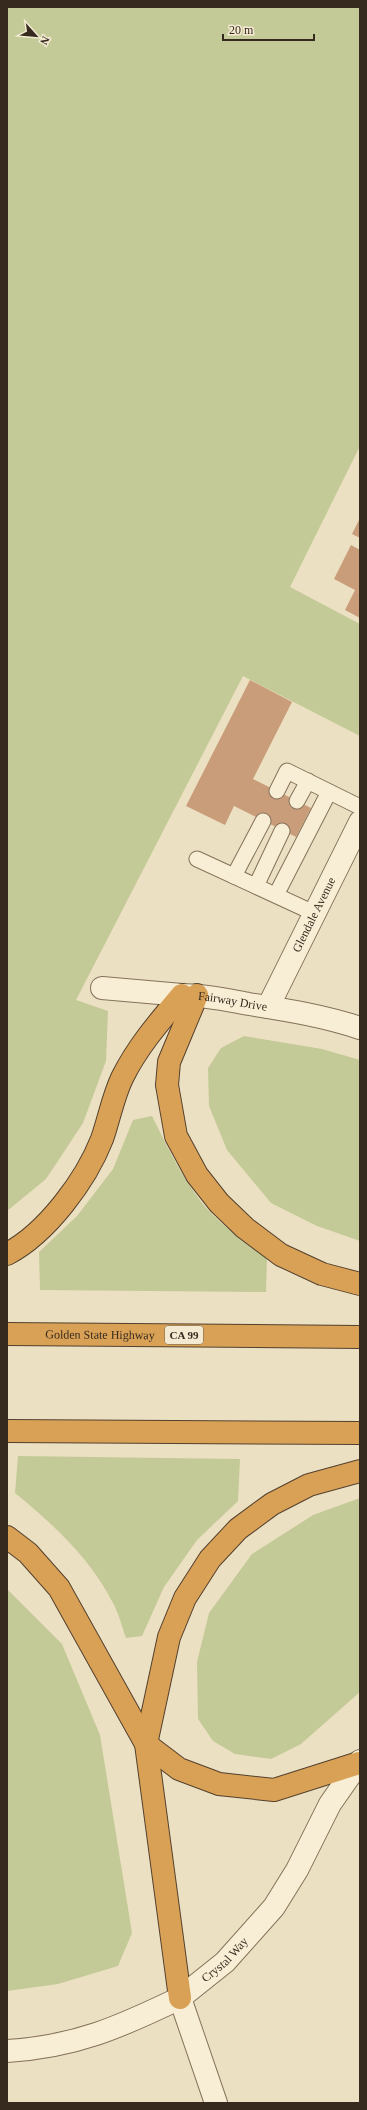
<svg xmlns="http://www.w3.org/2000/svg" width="367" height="2110" font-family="'Times New Roman',serif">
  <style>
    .green { fill: #c3ca97 }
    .building { fill: #c99c7a }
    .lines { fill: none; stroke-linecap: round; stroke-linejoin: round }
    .service-casing { stroke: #85725a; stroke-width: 17 }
    .minor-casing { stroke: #85725a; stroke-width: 24 }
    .tertiary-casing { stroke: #85725a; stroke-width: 24 }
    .motorway-casing { stroke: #53402e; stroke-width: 24 }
    .service { stroke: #f7eed5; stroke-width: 15 }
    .minor { stroke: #f7eed5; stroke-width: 22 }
    .tertiary { stroke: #f7eed5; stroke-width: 22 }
    .motorway { stroke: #d9a156; stroke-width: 22 }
    .labels { text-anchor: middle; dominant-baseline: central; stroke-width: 3; stroke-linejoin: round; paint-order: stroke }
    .shield { fill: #f4ead2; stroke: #6f6454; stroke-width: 1 }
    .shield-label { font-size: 11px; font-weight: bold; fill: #362a1e }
    .street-label { font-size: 12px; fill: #362a1e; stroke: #f4ead2 }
  </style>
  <rect width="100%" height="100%" fill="#ece0c2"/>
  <g class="green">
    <path d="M 7,7 L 360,7 L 360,446 L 290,587 L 360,624 L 360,736 L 243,676 L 76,1000 L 108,1011 L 106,1061 L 83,1123 L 46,1179 L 7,1211 Z"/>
    <path d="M 244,1036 L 322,1049 L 360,1060 L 360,1241 L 317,1226 L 271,1203 L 227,1150 L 209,1106 L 208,1068 L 221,1048 Z"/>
    <path d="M 152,1116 C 167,1146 181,1176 202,1203 C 220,1225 244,1241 267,1257 L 266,1292 L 40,1290 L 39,1252 L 77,1216 L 113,1169 L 133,1120 Z"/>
    <path d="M 18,1456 L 240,1459 L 238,1501 L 197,1540 L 164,1587 L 142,1636 L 126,1638 C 122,1627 119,1614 113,1603 C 90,1558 54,1525 15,1493 Z"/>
    <path d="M 360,1498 L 360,1692 L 301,1744 L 271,1759 L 235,1754 L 213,1741 L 198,1719 L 197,1662 L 209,1613 L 252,1554 L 313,1515 Z"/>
    <path d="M 7,1589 L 62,1644 L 100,1735 L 132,1933 L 118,1966 L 58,1984 L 7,1991 Z"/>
  </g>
  <g class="building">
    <path d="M 360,518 L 360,538 L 352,534 Z"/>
    <path d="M 351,545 L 360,550 L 360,618 L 345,610 L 355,590 L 334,579 Z"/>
    <path d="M 250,680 L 292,702 L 253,779 L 311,808 L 296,837 L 234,806 L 225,825 L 186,806 Z"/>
  </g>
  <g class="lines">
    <g class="service-casing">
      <g id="service">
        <path d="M 277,791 L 287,771 L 360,807"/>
        <path d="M 297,801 L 308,781"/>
        <path d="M 197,859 L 314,913"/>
        <path d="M 234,876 L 263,821"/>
        <path d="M 256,886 L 282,831"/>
        <path d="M 276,895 L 329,792"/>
      </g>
    </g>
    <g class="minor-casing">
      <g id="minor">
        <path d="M 102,988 L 182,995"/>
        <path id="s1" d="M 268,1007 L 360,822"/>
        <path d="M 7,2051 C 75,2047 120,2027 180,1998"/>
      </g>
    </g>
    <g class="tertiary-casing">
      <g id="tertiary">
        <path id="s2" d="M 182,995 C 205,995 227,1000 249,1004 C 287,1010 324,1016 360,1028"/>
        <path id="s3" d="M 216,2103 L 180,1998 L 225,1962 L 274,1907 L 297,1870 L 330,1804 L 360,1761"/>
      </g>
    </g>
    <g class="motorway-casing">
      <g id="motorway">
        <path d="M 197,995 L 169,1062 L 167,1085 L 176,1136 L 197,1175 L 219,1203 L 245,1228 L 281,1255 L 322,1274 L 360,1284"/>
        <path d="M 7,1254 C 47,1233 86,1180 102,1139 C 109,1119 113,1097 122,1078 C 138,1046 159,1022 182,995"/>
        <path id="s4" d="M 7,1334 L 360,1337"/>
        <path d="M 7,1431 L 360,1433"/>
        <path d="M 7,1537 L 28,1553 L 59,1588 L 146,1744 L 179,1769 L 219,1784 L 274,1790 L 359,1763"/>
        <path d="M 180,1998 L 146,1744 L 169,1637 L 185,1598 L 210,1559 L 238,1529 L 272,1504 L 309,1485 L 360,1471"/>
      </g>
    </g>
    <use href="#service" class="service"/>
    <use href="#minor" class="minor"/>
    <use href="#tertiary" class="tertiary"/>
    <use href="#motorway" class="motorway"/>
  </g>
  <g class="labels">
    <rect class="shield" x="165" y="1326" width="38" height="18" rx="3"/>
    <g class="shield-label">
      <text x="184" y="1335">CA 99</text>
    </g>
    <g class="street-label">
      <text stroke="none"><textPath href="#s1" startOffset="103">Glendale Avenue</textPath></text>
      <text stroke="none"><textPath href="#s2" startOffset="51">Fairway Drive</textPath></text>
      <text stroke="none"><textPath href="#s4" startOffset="93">Golden State Highway</textPath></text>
      <text stroke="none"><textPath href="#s3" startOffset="170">Crystal Way</textPath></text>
    </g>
  </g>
  <rect width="367" height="2110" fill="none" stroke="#362a1e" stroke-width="16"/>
  <g transform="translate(36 36) rotate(117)" stroke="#f4ead2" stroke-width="3" paint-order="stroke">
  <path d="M0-3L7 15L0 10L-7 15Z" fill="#362a1e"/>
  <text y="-6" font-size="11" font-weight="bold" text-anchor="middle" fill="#362a1e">N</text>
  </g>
  <path d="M223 34v6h91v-6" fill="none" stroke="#362a1e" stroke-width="2"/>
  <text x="229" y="34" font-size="12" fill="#362a1e" stroke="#f4ead2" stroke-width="3" paint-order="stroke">20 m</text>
</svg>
